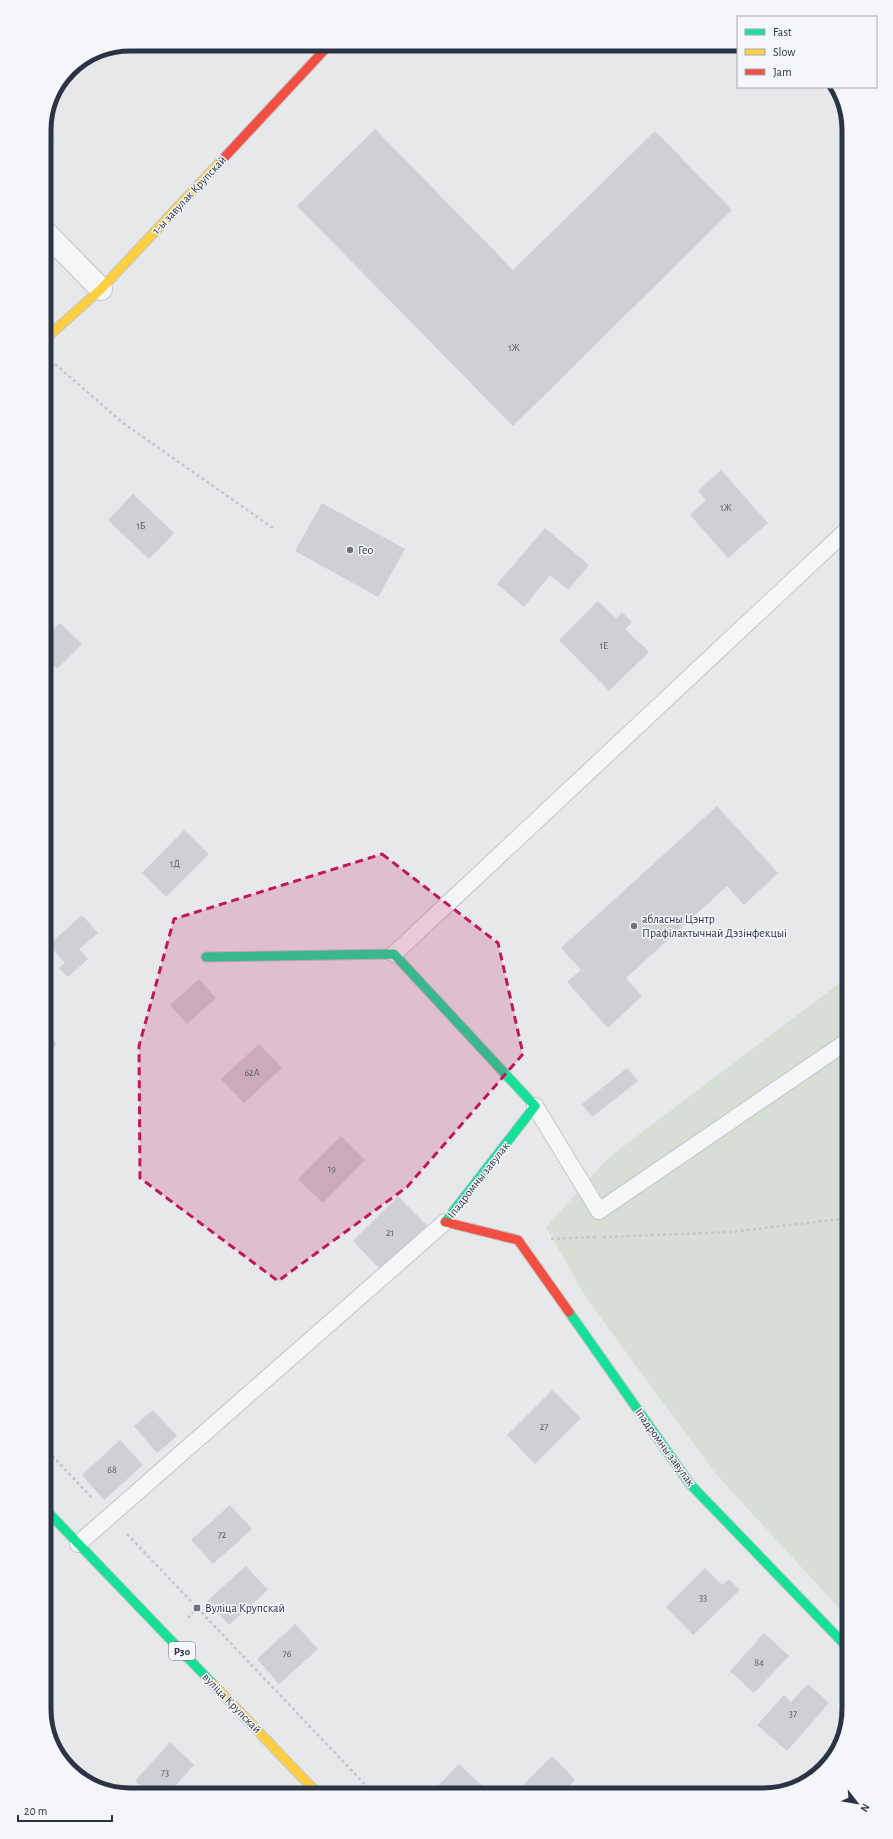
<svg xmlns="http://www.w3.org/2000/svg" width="893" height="1839" font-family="'Alegreya Sans',sans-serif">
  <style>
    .green { fill: #d6ded6 }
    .building { fill: #ced0d3 }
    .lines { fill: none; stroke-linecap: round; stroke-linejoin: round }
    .lane-casing { stroke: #c4c6c8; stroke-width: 18 }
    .street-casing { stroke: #c4c6c8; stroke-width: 24 }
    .fast-casing { stroke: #c4c6c8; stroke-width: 11 }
    .slow-casing { stroke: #c4c6c8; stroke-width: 11 }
    .jam-casing { stroke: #c4c6c8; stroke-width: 11 }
    .path { stroke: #c5c6ca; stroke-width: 2.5; stroke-dasharray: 3 3; stroke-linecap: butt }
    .lane { stroke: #f5f6f7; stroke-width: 16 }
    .street { stroke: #f5f6f7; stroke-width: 22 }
    .fast { stroke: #16e098; stroke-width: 9 }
    .slow { stroke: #ffcf43; stroke-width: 9 }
    .jam { stroke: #f24e42; stroke-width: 9 }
    .marked { fill: #c2185b; fill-opacity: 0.2; stroke: #c2185b; stroke-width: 3; stroke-dasharray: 8 5; stroke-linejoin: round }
    .poi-dot { fill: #6c737f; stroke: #f4f6f9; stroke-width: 1.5 }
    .labels { text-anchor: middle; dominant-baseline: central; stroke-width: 3; stroke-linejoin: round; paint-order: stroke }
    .number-label { font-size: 10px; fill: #545c69 }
    .shield { fill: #f4f6f9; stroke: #676e7b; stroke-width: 1 }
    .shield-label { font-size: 11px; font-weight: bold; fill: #2b3445 }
    .street-label { font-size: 12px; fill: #2b3445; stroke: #f4f6f9 }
    .poi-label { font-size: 12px; fill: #2b3445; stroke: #f4f6f9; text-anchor: start }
    .rim { fill: none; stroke: #2b3445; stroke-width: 5 }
  </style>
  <rect width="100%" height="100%" fill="#e6e8ea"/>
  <path class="green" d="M 849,976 L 849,1619 L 715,1473 L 587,1299 L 546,1227 L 608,1158 Z"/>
  <g class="building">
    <path d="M 182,44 L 199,44 L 193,52 Z"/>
    <path d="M 44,128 L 55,139 L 44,150 Z"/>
    <path d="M 375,129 L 513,270 L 655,131 L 732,210 L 513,426 L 297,206 Z"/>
    <path d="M 721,470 L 768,523 L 728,558 L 690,515 L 706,500 L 698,491 Z"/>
    <path d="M 133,494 L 174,533 L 149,559 L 108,520 Z"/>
    <path d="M 322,503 L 405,549 L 378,597 L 295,551 Z"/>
    <path d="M 545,528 L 589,565 L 568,590 L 550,575 L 524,607 L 497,584 Z"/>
    <path d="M 598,601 L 616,619 L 622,612 L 632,622 L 625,629 L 649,652 L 609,691 L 559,640 Z"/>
    <path d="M 60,623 L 82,644 L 57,669 L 44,656 L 44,627 L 50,633 Z"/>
    <path d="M 717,806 L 778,873 L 744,905 L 727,886 L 626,978 L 642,996 L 608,1028 L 567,982 L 581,970 L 561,948 Z"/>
    <path d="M 184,830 L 209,854 L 166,897 L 142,873 Z"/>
    <path d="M 82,915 L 98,933 L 79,949 L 88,959 L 68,977 L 59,968 L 65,963 L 49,945 Z"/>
    <path d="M 199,979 L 216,998 L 187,1024 L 170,1005 Z"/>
    <path d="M 44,1029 L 57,1044 L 44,1056 Z"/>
    <path d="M 259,1044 L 282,1068 L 244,1103 L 221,1079 Z"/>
    <path d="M 627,1068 L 638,1081 L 592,1117 L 582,1104 Z"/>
    <path d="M 341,1136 L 365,1160 L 323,1203 L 298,1179 Z"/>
    <path d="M 398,1196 L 427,1225 L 381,1270 L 353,1241 Z"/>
    <path d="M 552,1390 L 581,1418 L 535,1464 L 507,1435 Z"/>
    <path d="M 153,1410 L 177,1436 L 157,1453 L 134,1426 Z"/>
    <path d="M 120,1440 L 143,1465 L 104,1500 L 82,1475 Z"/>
    <path d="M 230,1505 L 252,1529 L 213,1564 L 191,1540 Z"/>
    <path d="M 246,1566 L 268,1590 L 229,1625 L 207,1601 Z"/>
    <path d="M 705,1568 L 722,1585 L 729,1579 L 740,1590 L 693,1635 L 666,1607 Z"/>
    <path d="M 295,1624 L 318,1649 L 279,1684 L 257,1659 Z"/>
    <path d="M 764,1633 L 789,1656 L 754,1693 L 730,1671 Z"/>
    <path d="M 808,1684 L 829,1703 L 787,1751 L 757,1725 L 784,1695 L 791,1702 Z"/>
    <path d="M 170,1742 L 194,1765 L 167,1795 L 150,1795 L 135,1781 Z"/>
    <path d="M 552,1756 L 575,1780 L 560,1795 L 517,1795 L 515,1793 Z"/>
    <path d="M 459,1764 L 492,1795 L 439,1795 L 435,1789 Z"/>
  </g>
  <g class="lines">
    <g class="lane-casing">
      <g id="lane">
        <path d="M 394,954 L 849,528"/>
        <path d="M 535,1106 L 599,1211 L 849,1040"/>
        <path d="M 78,1544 L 445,1222"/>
      </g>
    </g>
    <g class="street-casing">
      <path id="street" d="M 44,231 L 101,289"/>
    </g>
    <g class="fast-casing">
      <g id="fast">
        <path d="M 206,957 L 394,954 L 535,1106 L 445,1222"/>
        <path d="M 569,1312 L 690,1484 L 849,1649"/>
        <path d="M 44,1508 L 213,1684"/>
      </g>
    </g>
    <g class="slow-casing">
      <g id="slow">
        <path d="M 44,340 L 101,289 L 221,161"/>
        <path d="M 213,1684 L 319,1795"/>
      </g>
    </g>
    <g class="jam-casing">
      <g id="jam">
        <path d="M 221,161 L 330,44"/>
        <path d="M 445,1222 L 518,1240 L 569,1312"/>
      </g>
    </g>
    <g class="path">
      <path d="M 55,364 L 123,423 L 273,528"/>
      <path d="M 603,1237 L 732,1232 L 849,1218"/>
      <path d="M 551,1239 L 596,1237"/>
      <path d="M 44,1447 L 93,1499"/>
      <path d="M 127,1534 L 375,1795"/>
      <path d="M 188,1618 L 197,1608"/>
    </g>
    <use href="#lane" class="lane"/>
    <use href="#street" class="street"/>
    <use href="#fast" class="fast"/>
    <use href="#slow" class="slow"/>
    <use href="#jam" class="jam"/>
  </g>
  <path class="marked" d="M 382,854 L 498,943 L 523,1054 L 407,1187 L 278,1281 L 140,1178 L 139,1046 L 174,919 Z"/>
  <g class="poi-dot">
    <circle cx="350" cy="550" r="4"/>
    <circle cx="634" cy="926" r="4"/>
    <rect x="193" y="1604" width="8" height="8" rx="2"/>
  </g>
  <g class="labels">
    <g class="number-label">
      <text x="514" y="348">1Ж</text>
      <text x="726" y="508">1Ж</text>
      <text x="141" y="526">1Б</text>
      <text x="604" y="646">1Е</text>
      <text x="175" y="864">1Д</text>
      <text x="252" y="1073">62А</text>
      <text x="332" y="1169">19</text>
      <text x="390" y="1233">21</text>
      <text x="544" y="1427">27</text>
      <text x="112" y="1470">68</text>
      <text x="222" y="1535">72</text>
      <text x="703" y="1598">33</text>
      <text x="287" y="1654">76</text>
      <text x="759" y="1663">84</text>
      <text x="793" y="1714">37</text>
      <text x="165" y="1773">73</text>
    </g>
    <rect class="shield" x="169" y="1642" width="26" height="18" rx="3"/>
    <g class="shield-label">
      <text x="182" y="1651">Р30</text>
    </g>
    <g class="street-label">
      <text transform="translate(189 195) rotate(-47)">1-ы завулак Крупскай</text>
      <text transform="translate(478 1180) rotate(-52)">Іпадромны завулак</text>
      <text transform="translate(665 1447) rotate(54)">Іпадромны завулак</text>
      <text transform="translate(232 1703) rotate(46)">вуліца Крупскай</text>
    </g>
    <g class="poi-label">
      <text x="358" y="550">Гео</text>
      <text x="642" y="919">абласны Цэнтр<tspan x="642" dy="14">Прафілактычнай Дэзінфекцыі</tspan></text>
      <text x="205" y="1608">Вуліца Крупскай</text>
    </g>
  </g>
  <path d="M0 0H893V1839H0ZM130 51H763A79 79 0 0 1 842 130V1709A79 79 0 0 1 763 1788H130A79 79 0 0 1 51 1709V130A79 79 0 0 1 130 51Z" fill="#f4f6f9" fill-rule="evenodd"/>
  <path class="rim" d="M130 51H763A79 79 0 0 1 842 130V1709A79 79 0 0 1 763 1788H130A79 79 0 0 1 51 1709V130A79 79 0 0 1 130 51Z"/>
  <rect x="737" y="16" width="140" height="72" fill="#f4f6f9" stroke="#a4a8b1"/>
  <rect x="745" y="29" width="20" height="6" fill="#16e098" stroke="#a4a8b1"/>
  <text x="773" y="36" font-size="12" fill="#2b3445">Fast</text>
  <rect x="745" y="49" width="20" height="6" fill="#ffcf43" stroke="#a4a8b1"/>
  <text x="773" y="56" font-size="12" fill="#2b3445">Slow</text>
  <rect x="745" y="69" width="20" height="6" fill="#f24e42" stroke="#a4a8b1"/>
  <text x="773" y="76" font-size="12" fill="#2b3445">Jam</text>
  <g transform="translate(857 1803) rotate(121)" stroke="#f4f6f9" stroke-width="3" paint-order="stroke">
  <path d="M0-3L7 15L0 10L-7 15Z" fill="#2b3445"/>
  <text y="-6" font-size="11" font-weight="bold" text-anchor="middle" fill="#2b3445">N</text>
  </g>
  <path d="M18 1815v6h94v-6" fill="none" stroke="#2b3445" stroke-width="2"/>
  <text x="24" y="1815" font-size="12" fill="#2b3445" stroke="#f4f6f9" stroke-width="3" paint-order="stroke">20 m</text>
</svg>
